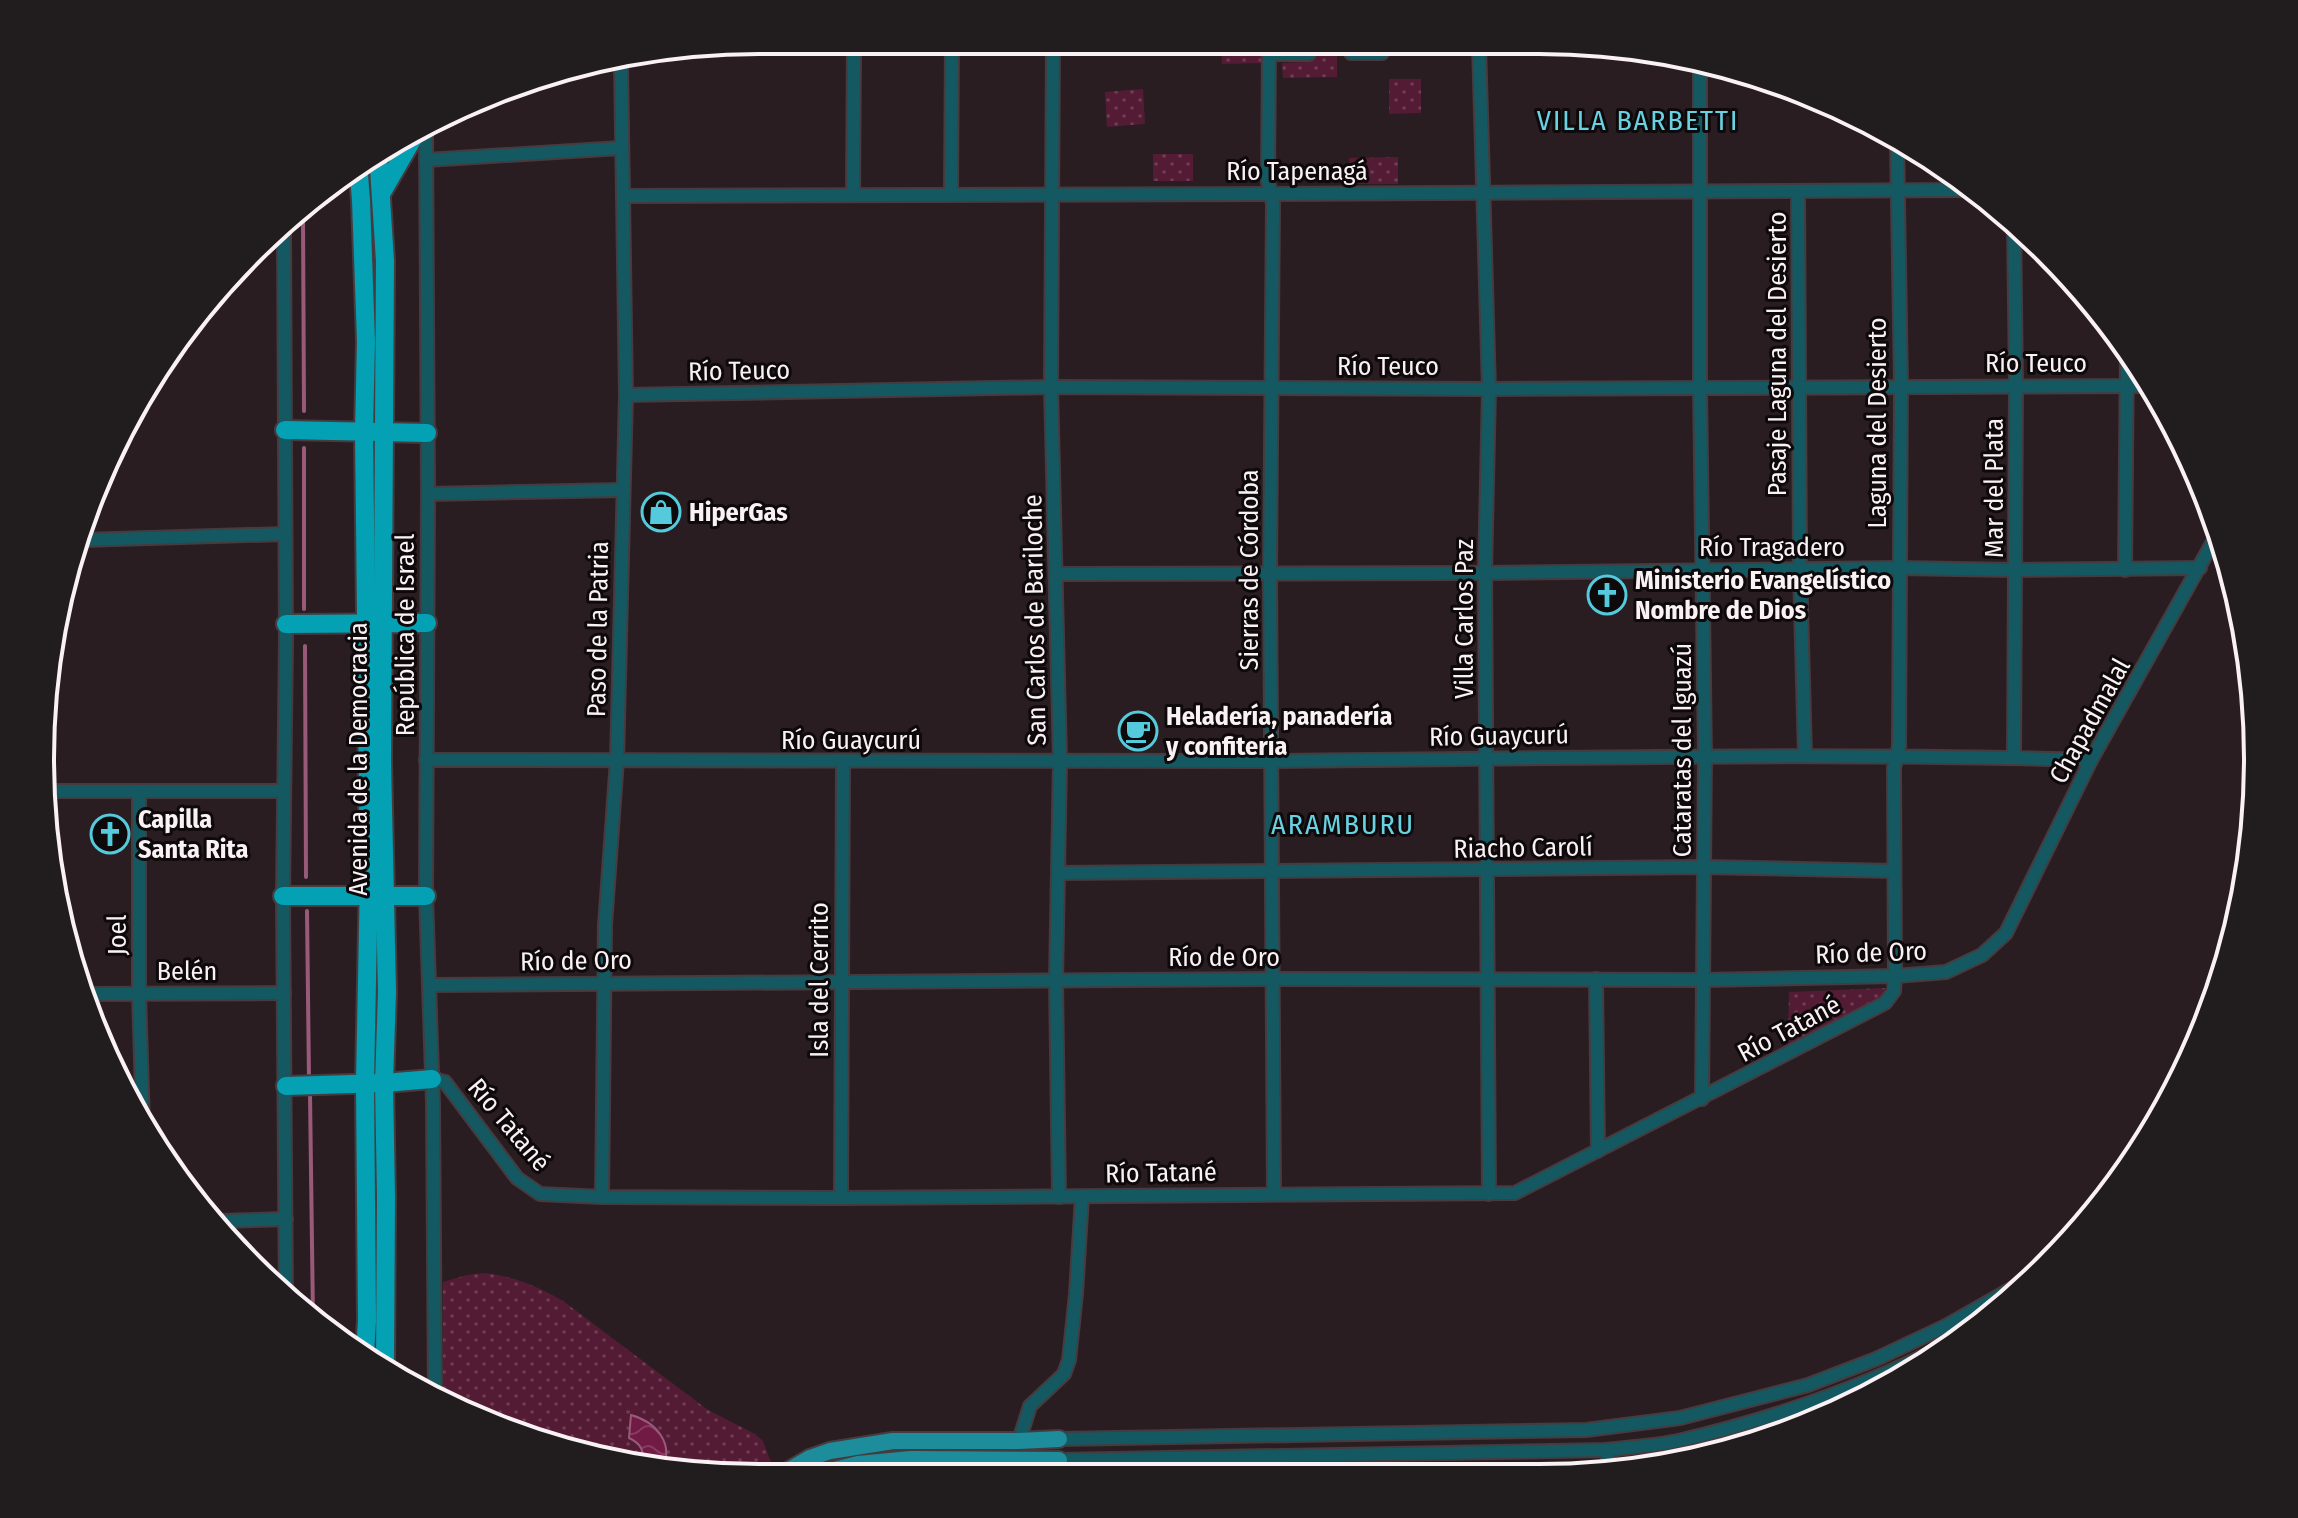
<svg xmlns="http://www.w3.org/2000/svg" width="2298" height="1518" font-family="'Fira Sans Condensed',sans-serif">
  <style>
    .park { fill: url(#park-dots) }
    .water { fill: url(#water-waves); stroke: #995a79; stroke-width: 2 }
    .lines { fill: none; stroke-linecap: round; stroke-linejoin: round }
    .stream { stroke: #995a79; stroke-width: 4 }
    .minor-casing { stroke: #463b3f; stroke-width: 16 }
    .major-casing { stroke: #463b3f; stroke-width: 20 }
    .highway-casing { stroke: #463b3f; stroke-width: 22 }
    .minor { stroke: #145962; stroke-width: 12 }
    .major { stroke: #1d8c9b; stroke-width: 16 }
    .highway { stroke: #04a0b3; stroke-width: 18 }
    .labels { text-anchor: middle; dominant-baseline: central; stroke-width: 6; stroke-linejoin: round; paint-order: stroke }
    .street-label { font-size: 26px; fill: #faf1f4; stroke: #0e090a }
    .poi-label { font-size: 26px; font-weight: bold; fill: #faf1f4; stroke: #0e090a; text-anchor: start }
    .neighbourhood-label { font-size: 28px; letter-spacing: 2px; fill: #68d2e2; stroke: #0e090a }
    .rim { fill: none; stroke: #faf1f4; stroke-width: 4 }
  </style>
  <defs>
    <pattern id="park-dots" width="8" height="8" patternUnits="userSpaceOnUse" patternTransform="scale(2)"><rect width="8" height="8" fill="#541b35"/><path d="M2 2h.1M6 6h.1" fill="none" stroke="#6e3d53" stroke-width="1.8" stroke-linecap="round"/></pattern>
    <pattern id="water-waves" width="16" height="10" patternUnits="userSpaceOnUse" patternTransform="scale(2)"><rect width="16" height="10" fill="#701a44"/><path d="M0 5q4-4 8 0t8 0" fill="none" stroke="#853c60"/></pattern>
  </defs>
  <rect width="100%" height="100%" fill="#291d21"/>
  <g class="park">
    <path d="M 1155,43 L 1263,44 L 1263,63 L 1222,64 L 1221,44 L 1155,46 Z"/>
    <path d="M 1306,44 L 1372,44 L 1372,49 L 1337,50 L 1337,77 L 1283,78 L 1282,63 L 1306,62 Z"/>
    <path d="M 1389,79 L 1421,79 L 1421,113 L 1389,114 Z"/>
    <path d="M 1143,89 L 1145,124 L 1107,127 L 1105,92 Z"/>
    <rect x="1153" y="154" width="40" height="27"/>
    <path d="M 1398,157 L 1398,184 L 1350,184 L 1349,158 Z"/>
    <path d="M 1885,988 L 1881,997 L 1868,1006 L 1788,1044 L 1789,992 Z"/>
    <path d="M 484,1273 C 513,1276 537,1286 563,1301 L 708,1410 L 755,1434 L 763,1441 L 771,1462 L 764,1472 L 665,1472 L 443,1405 L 443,1282 L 467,1275 Z"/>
  </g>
  <path class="water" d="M 631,1415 C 656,1422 676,1444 661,1471 L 639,1464 C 647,1452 640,1443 629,1438 Z"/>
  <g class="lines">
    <g class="stream">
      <path d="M 303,214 L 304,411"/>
      <path d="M 304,448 L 304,609"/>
      <path d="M 305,646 L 306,877"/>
      <path d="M 307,911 L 309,1079"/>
      <path d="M 310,1094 L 313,1319"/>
    </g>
    <g class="minor-casing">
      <g id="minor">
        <path d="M 1053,42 L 1051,387 L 1060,761 L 1056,980 L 1059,1197"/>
        <path d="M 1269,44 L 1268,181 L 1273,204 L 1270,572 L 1274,1194"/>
        <path d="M 1479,45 L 1489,389 L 1485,573 L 1489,1194"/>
        <path d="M 1351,53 L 1382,53 L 1382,44"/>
        <path d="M 1269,54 L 1309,54"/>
        <path d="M 1700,66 L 1700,388 L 1705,756 L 1702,1099"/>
        <path d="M 426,128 L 428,494 L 426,896 L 433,1103 L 435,1400"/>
        <path d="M 426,160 L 621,148"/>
        <path d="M 1798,191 L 1800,569 L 1805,756"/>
        <path d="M 951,194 L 952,41"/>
        <path d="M 853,195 L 854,44"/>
        <path d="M 624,196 L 1271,194 L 1970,190"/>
        <path d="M 284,232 L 286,639 L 283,896 L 286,1300"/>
        <path d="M 626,395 L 1051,387 L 1489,389 L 2150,386"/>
        <path d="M 428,494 L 623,490"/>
        <path d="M 82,540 L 284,534"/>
        <path d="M 2125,570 L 2127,350"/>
        <path d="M 1057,574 L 1485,573 L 1899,568 L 2015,570 L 2200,568"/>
        <path d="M 2014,758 L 2016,385 L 2014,219"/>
        <path d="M 426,760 C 708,762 990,763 1271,761 C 1545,759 1818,752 2091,760"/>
        <path d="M 47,791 L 284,791"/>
        <path d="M 139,792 L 139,993 L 143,1126"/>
        <path d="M 1058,873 L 1704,867 L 1893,871"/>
        <path d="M 1596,979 L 1598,1151"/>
        <path d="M 430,985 L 1271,979 L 1703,980 L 1895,976 L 1946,972 L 1982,955 L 2006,933 L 2091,760 L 2218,533"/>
        <path d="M 89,994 L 284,993"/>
        <path d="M 432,1079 L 445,1082 L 517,1178 L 540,1194 L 602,1197 L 841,1198 L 1515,1193 L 1885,1003 L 1894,991 L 1895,976 L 1894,768 L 1899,746 L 1901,385 L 1897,141"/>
        <path d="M 602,1197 L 605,925 L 617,760 L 626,395 L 621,63"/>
        <path d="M 841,1198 L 843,763"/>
        <path d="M 220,1221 L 286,1219"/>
        <path d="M 1059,1439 L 1586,1430 L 1680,1418 L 1808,1385 L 1876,1359 L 1946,1326 L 2034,1276"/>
        <path d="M 1019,1441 L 1030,1406 L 1064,1374 L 1069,1360 L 1076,1294 L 1082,1197"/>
        <path d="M 1606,1450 L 1612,1472"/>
        <path d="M 1059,1460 L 1606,1450 C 1630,1447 1655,1446 1678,1441 C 1782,1417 1886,1379 1980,1327"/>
      </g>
    </g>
    <g class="major-casing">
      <g id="major">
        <path d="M 786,1472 L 810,1458 L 830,1451 L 893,1441 L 1019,1441 L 1059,1439"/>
        <path d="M 822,1473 L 858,1464 L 911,1459 L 1059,1460"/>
      </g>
    </g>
    <g class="highway-casing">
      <g id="highway">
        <path d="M 378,152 L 385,261 L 382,761 L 387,992 L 384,1083 L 386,1197 L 385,1366"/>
        <path d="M 358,163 L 361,200 L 366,341 L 364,432 L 369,878 L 365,1083 L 367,1321 L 365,1353"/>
        <path d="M 381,194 L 416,133"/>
        <path d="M 285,430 L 427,433"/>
        <path d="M 286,624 L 427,623"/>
        <path d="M 283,896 L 426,896"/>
        <path d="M 286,1086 L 384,1083 L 432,1079"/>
      </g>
    </g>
    <use href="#minor" class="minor"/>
    <use href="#major" class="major"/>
    <use href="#highway" class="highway"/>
  </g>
  <defs>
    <g id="shop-ring" transform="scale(2)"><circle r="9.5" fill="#0e090a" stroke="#54cadc" stroke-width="1.5"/><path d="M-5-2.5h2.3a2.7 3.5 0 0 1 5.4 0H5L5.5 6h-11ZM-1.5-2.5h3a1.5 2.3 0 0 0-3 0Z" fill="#54cadc"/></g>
    <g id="church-ring" transform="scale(2)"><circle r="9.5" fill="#0e090a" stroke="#54cadc" stroke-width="1.5"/><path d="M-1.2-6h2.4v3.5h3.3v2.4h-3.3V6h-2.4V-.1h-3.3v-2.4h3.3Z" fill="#54cadc"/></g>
    <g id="cafe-ring" transform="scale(2)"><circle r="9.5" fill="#0e090a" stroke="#54cadc" stroke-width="1.5"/><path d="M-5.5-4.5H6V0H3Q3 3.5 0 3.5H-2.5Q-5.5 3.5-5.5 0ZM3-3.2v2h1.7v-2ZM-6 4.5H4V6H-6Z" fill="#54cadc"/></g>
  </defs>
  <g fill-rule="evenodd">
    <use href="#shop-ring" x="661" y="512"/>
    <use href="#church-ring" x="1607" y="595"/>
    <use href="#cafe-ring" x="1138" y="731"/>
    <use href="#church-ring" x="110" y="834"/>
  </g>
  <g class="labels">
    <g class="street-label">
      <text x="1297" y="171">Río Tapenagá</text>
      <text transform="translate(1777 354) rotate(-90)">Pasaje Laguna del Desierto</text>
      <text x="2036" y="363">Río Teuco</text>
      <text x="1388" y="366">Río Teuco</text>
      <text transform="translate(739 371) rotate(-1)">Río Teuco</text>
      <text transform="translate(1877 423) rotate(-90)">Laguna del Desierto</text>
      <text transform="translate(1994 488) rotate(-90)">Mar del Plata</text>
      <text x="1772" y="547">Río Tragadero</text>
      <text transform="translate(1249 570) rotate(-90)">Sierras de Córdoba</text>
      <text transform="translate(1464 619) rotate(-90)">Villa Carlos Paz</text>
      <text transform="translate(1035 620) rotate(-91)">San Carlos de Bariloche</text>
      <text transform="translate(598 629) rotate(-89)">Paso de la Patria</text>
      <text transform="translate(405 635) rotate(-90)">República de Israel</text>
      <text transform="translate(2090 721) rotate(-61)">Chapadmalal</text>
      <text transform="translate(1499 736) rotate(-1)">Río Guaycurú</text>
      <text x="851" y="740">Río Guaycurú</text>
      <text transform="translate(1682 750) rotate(-90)">Cataratas del Iguazú</text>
      <text transform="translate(358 759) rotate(-90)">Avenida de la Democracia</text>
      <text transform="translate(1523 848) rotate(-1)">Riacho Carolí</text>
      <text transform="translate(117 935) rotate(-90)">Joel</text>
      <text transform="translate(1871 953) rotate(-2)">Río de Oro</text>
      <text x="1224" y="957">Río de Oro</text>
      <text transform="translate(576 961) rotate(-1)">Río de Oro</text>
      <text x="187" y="971">Belén</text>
      <text transform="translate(819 980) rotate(-90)">Isla del Cerrito</text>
      <text transform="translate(1789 1029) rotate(-28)">Río Tatané</text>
      <text transform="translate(509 1125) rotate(50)">Río Tatané</text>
      <text transform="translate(1161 1173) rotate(-1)">Río Tatané</text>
    </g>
    <g class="poi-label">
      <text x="689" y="512">HiperGas</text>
      <text x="1635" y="580">Ministerio Evangelístico<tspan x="1635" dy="30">Nombre de Dios</tspan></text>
      <text x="1166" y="716">Heladería, panadería<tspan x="1166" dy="30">y confitería</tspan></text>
      <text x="138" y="819">Capilla<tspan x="138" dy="30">Santa Rita</tspan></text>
    </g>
    <g class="neighbourhood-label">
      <text x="1638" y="120">VILLA BARBETTI</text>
      <text x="1343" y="824">ARAMBURU</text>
    </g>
  </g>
  <path d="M0 0H2298V1518H0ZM759 54H1539A705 705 0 0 1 2244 759V759A705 705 0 0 1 1539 1464H759A705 705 0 0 1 54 759V759A705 705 0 0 1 759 54Z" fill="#211c1d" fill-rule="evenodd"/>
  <path class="rim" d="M759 54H1539A705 705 0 0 1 2244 759V759A705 705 0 0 1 1539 1464H759A705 705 0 0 1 54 759V759A705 705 0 0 1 759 54Z"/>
</svg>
